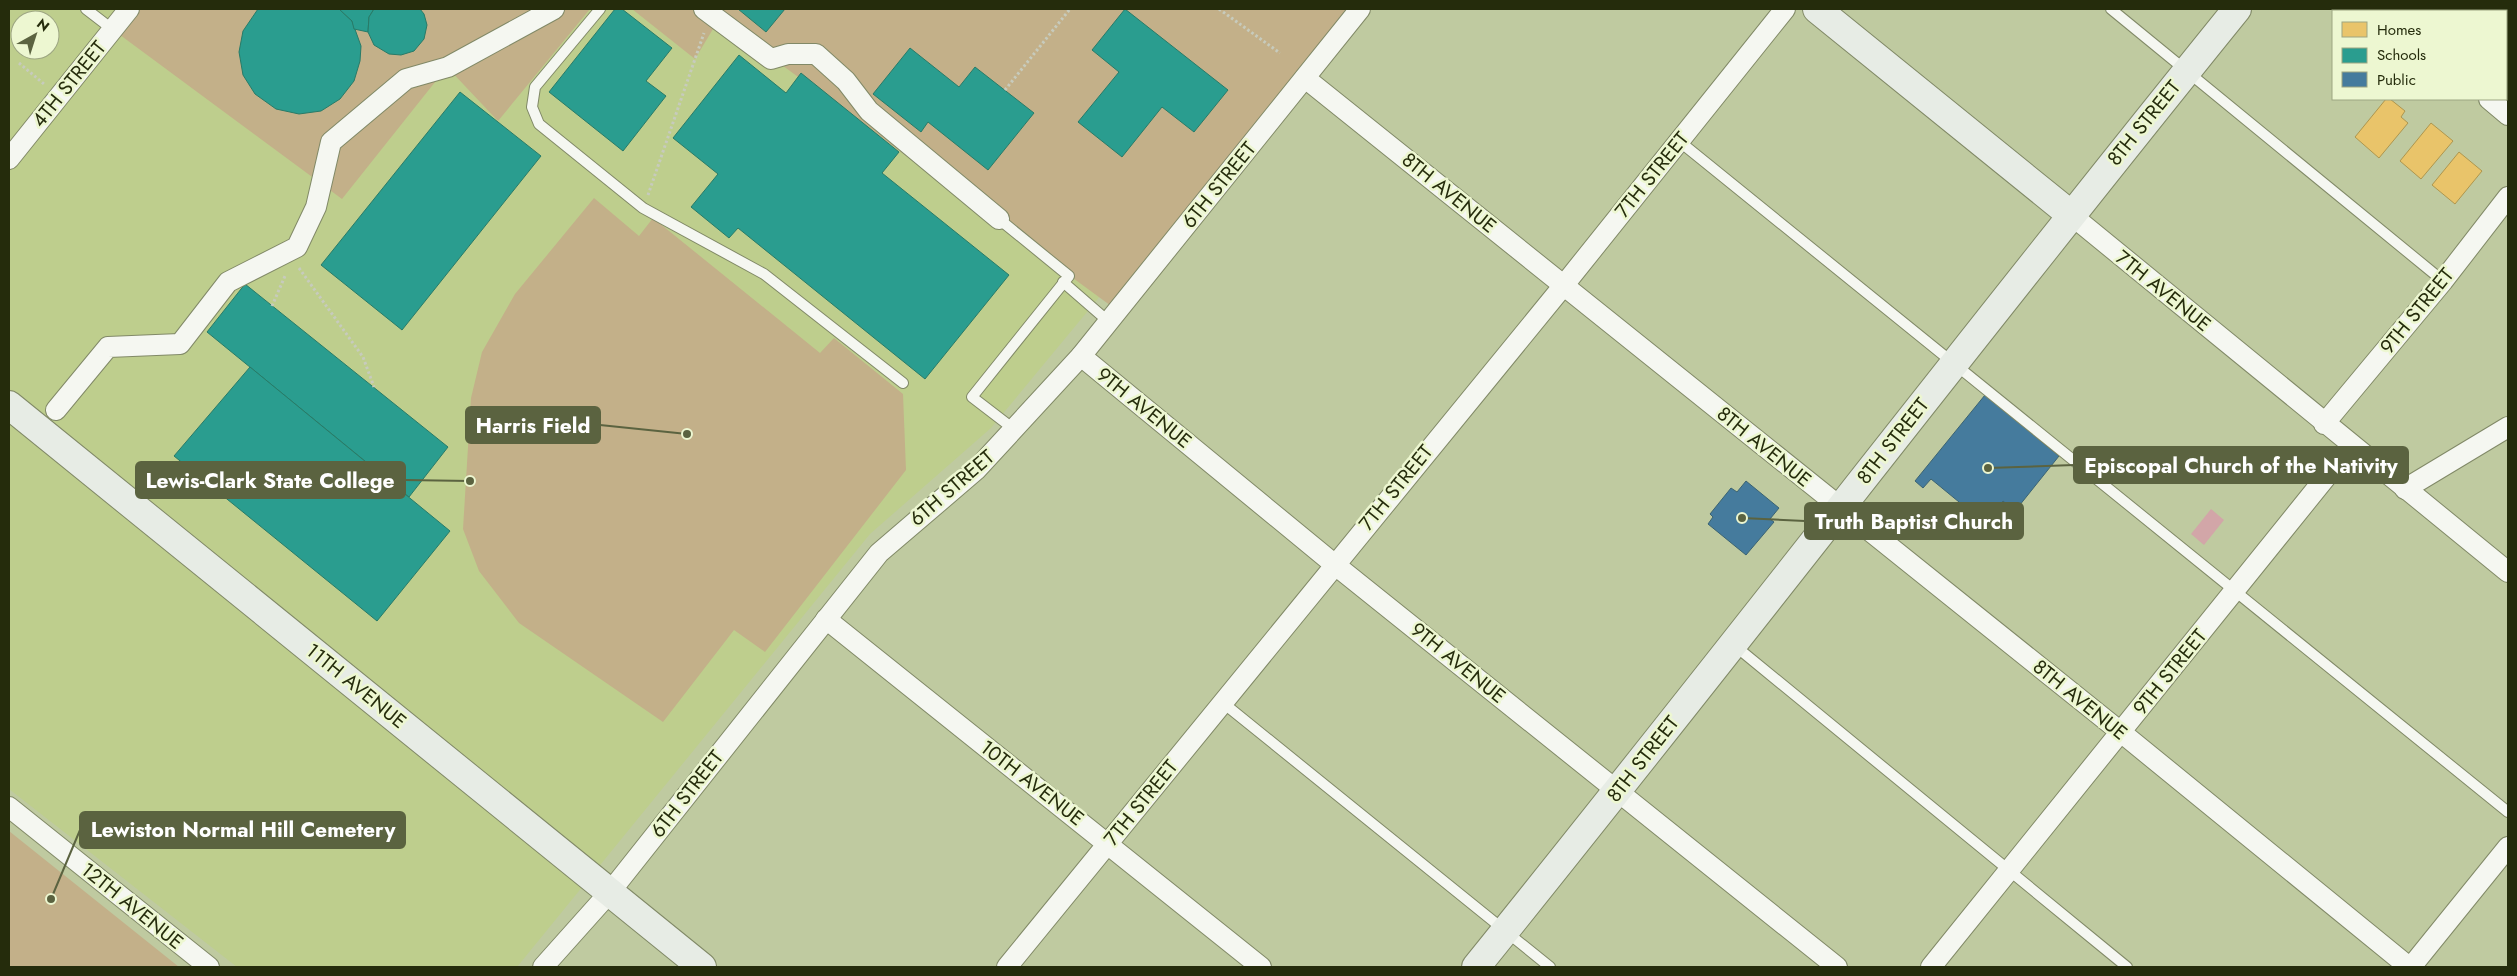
<svg xmlns="http://www.w3.org/2000/svg" width="2517" height="976" font-family="Jost,sans-serif">
  <style>
    .built { fill: #bece8d; fill-rule: evenodd }
    .green { fill: #c3b089 }
    .water { fill: #d2a6a8 }
    .homes { fill: #e9c46a; stroke: #ae964e }
    .schools { fill: #2a9d8f; stroke: #287b68 }
    .public { fill: #457b9d; stroke: #3b6372 }
    .lines { fill: none; stroke-linecap: round; stroke-linejoin: round }
    .lane-casing { stroke: #818967; stroke-width: 12 }
    .street-casing { stroke: #818967; stroke-width: 22 }
    .secondary-casing { stroke: #818967; stroke-width: 30 }
    .path { stroke: #c7cbbd; stroke-width: 3; stroke-dasharray: 2.5 2.5; stroke-linecap: butt }
    .lane { stroke: #f5f7f1; stroke-width: 10 }
    .street { stroke: #f5f7f1; stroke-width: 20 }
    .secondary { stroke: #e7ece5; stroke-width: 28 }
    .labels { text-anchor: middle; dominant-baseline: central; stroke-width: 5; stroke-linejoin: round; paint-order: stroke }
    .street-label { font-size: 20px; fill: #252c0c; stroke: #edf7d1 }
    .leader { fill: none; stroke: #5b6340; stroke-width: 2 }
    .callout-dot { fill: #5b6340; stroke: #edf7d1; stroke-width: 2 }
    .callout { fill: #5b6340; stroke: #5b6340; stroke-width: 2 }
    .callout-label { font-size: 21px; text-anchor: middle; font-weight: bold; fill: #fff }
  </style>
  <rect width="100%" height="100%" fill="#bfcaa0"/>
  <path class="built" d="M 9,9 L 1330,9 L 1092,306 L 991,428 L 870,534 L 517,967 L 237,967 L 9,789 ZM 20,20 L 50,20 L 50,50 L 20,50 Z"/>
  <g class="green">
    <path d="M 129,9 L 590,9 L 498,121 L 447,67 L 342,199 L 112,29 Z"/>
    <path d="M 632,9 L 1359,9 L 1118,311 L 719,19 L 695,59 Z"/>
    <path d="M 594,198 L 639,236 L 653,218 L 820,353 L 834,338 L 903,394 L 906,470 L 765,652 L 734,630 L 663,722 L 519,623 L 479,571 L 463,529 L 471,398 L 482,352 L 515,294 Z"/>
    <path d="M 9,831 L 179,967 L 9,967 Z"/>
  </g>
  <path class="water" d="M 2211,509 L 2224,520 L 2204,545 L 2191,534 Z"/>
  <g class="homes">
    <path d="M 2474,9 L 2508,9 L 2508,31 L 2506,34 L 2506,11 L 2472,11 Z"/>
    <path d="M 2386,99 L 2390,99 L 2405,111 L 2401,117 L 2408,123 L 2379,158 L 2355,137 Z"/>
    <path d="M 2431,123 L 2453,141 L 2421,179 L 2400,161 Z"/>
    <path d="M 2459,152 L 2482,171 L 2455,204 L 2432,185 Z"/>
  </g>
  <g class="schools">
    <path d="M 258,9 L 339,9 L 352,21 L 361,46 L 360,61 L 354,81 L 340,99 L 321,111 L 299,114 L 276,109 L 255,94 L 243,75 L 239,52 L 243,31 Z"/>
    <path d="M 339,9 L 374,9 L 369,17 L 368,32 L 354,29 L 352,21 Z"/>
    <path d="M 374,9 L 420,9 L 424,14 L 427,25 L 424,39 L 414,51 L 401,55 L 389,54 L 374,45 L 368,32 L 369,17 Z"/>
    <path d="M 615,9 L 622,9 L 672,48 L 646,81 L 666,96 L 623,151 L 549,92 Z"/>
    <path d="M 738,9 L 785,9 L 766,32 Z"/>
    <path d="M 1125,9 L 1228,90 L 1194,132 L 1162,107 L 1122,157 L 1078,122 L 1119,72 L 1092,50 Z"/>
    <path d="M 910,48 L 959,87 L 975,67 L 1034,113 L 988,170 L 928,122 L 921,132 L 873,94 Z"/>
    <path d="M 739,55 L 786,93 L 801,73 L 899,152 L 882,173 L 1009,275 L 925,379 L 738,228 L 729,238 L 691,207 L 718,174 L 673,138 Z"/>
    <path d="M 460,92 L 541,156 L 402,330 L 321,265 Z"/>
    <path d="M 245,284 L 448,447 L 409,497 L 207,332 Z"/>
    <path d="M 250,367 L 450,531 L 377,621 L 174,456 Z"/>
  </g>
  <g class="public">
    <path d="M 1985,395 L 2059,456 L 2015,511 L 2003,501 L 1987,521 L 1976,513 L 1967,523 L 1952,512 L 1959,502 L 1931,479 L 1923,488 L 1915,481 Z"/>
    <path d="M 1746,481 L 1779,508 L 1770,519 L 1774,522 L 1746,555 L 1708,524 L 1713,517 L 1710,514 L 1731,488 L 1737,492 Z"/>
  </g>
  <g class="lines">
    <g class="lane-casing">
      <g id="lane">
        <path d="M 86,9 L 112,29"/>
        <path d="M 600,9 L 535,87 L 532,107 L 539,124 L 643,208 L 764,274 L 903,383"/>
        <path d="M 2111,9 L 2443,281"/>
        <path d="M 1679,141 L 2508,812"/>
        <path d="M 999,219 L 1069,276 L 972,397 L 1015,430"/>
        <path d="M 1063,282 L 1109,322"/>
        <path d="M 1734,645 L 2127,967"/>
        <path d="M 1222,702 L 1550,967"/>
      </g>
    </g>
    <g class="street-casing">
      <g id="street">
        <path d="M 704,9 L 771,59 L 788,54 L 816,54 L 846,81 L 869,111 L 999,219"/>
        <path d="M 2381,9 L 2384,11"/>
        <path d="M 1305,78 L 2122,733 L 2409,967"/>
        <path d="M 2489,99 L 2508,115"/>
        <path d="M 9,159 L 129,9"/>
        <path d="M 2070,214 L 2508,572"/>
        <path d="M 1081,356 L 1334,564 L 1837,967"/>
        <path d="M 56,410 L 108,347 L 180,344 L 228,282 L 297,247 L 316,207 L 331,142 L 406,79 L 448,67 L 554,9"/>
        <path d="M 2324,424 L 2443,281 L 2508,197"/>
        <path d="M 2405,489 L 2508,427"/>
        <path d="M 826,619 L 1261,967"/>
        <path d="M 9,807 L 209,967"/>
        <path d="M 543,967 L 610,892 L 879,553 L 976,470 L 1081,356 L 1360,9"/>
        <path d="M 1007,967 L 1564,285 L 1785,9"/>
        <path d="M 1931,967 L 2351,446"/>
        <path d="M 2411,967 L 2508,847"/>
      </g>
    </g>
    <g class="secondary-casing">
      <g id="secondary">
        <path d="M 1817,9 L 2070,214"/>
        <path d="M 9,405 L 702,967"/>
        <path d="M 1476,967 C 1732,650 1980,326 2237,9"/>
      </g>
    </g>
    <g class="path">
      <path d="M 1219,9 L 1280,53"/>
      <path d="M 19,63 L 44,84"/>
      <path d="M 1005,90 L 1070,9"/>
      <path d="M 648,195 L 704,33"/>
      <path d="M 299,268 L 363,357 L 374,387"/>
      <path d="M 272,306 L 285,276"/>
    </g>
    <use href="#lane" class="lane"/>
    <use href="#street" class="street"/>
    <use href="#secondary" class="secondary"/>
  </g>
  <g class="labels">
    <g class="street-label">
      <text transform="translate(69 84) rotate(-51)">4TH STREET</text>
      <text transform="translate(2144 123) rotate(-51)">8TH STREET</text>
      <text transform="translate(1652 175) rotate(-51)">7TH STREET</text>
      <text transform="translate(1219 185) rotate(-51)">6TH STREET</text>
      <text transform="translate(1449 193) rotate(39)">8TH AVENUE</text>
      <text transform="translate(2163 291) rotate(39)">7TH AVENUE</text>
      <text transform="translate(2417 311) rotate(-51)">9TH STREET</text>
      <text transform="translate(1144 408) rotate(39)">9TH AVENUE</text>
      <text transform="translate(1893 441) rotate(-52)">8TH STREET</text>
      <text transform="translate(1764 447) rotate(39)">8TH AVENUE</text>
      <text transform="translate(952 488) rotate(-41)">6TH STREET</text>
      <text transform="translate(1396 488) rotate(-51)">7TH STREET</text>
      <text transform="translate(1458 663) rotate(39)">9TH AVENUE</text>
      <text transform="translate(2170 672) rotate(-51)">9TH STREET</text>
      <text transform="translate(356 686) rotate(39)">11TH AVENUE</text>
      <text transform="translate(2080 700) rotate(39)">8TH AVENUE</text>
      <text transform="translate(1643 759) rotate(-52)">8TH STREET</text>
      <text transform="translate(1032 783) rotate(38)">10TH AVENUE</text>
      <text transform="translate(687 794) rotate(-52)">6TH STREET</text>
      <text transform="translate(1141 803) rotate(-51)">7TH STREET</text>
      <text transform="translate(132 906) rotate(39)">12TH AVENUE</text>
    </g>
  </g>
  <path class="leader" d="M687 434L600 425M1988 468L2074 465M470 481L405 480M1742 518L1805 521M51 899L80 830"/>
  <g class="callout-dot">
    <circle cx="687" cy="434" r="5"/>
    <circle cx="1988" cy="468" r="5"/>
    <circle cx="470" cy="481" r="5"/>
    <circle cx="1742" cy="518" r="5"/>
    <circle cx="51" cy="899" r="5"/>
  </g>
  <g class="callout">
    <rect x="466" y="407" width="134" height="36" rx="5"/>
    <rect x="2074" y="447" width="334" height="36" rx="5"/>
    <rect x="136" y="462" width="269" height="36" rx="5"/>
    <rect x="1805" y="503" width="218" height="36" rx="5"/>
    <rect x="80" y="812" width="325" height="36" rx="5"/>
  </g>
  <g class="callout-label">
    <text x="533" y="433">Harris Field</text>
    <text x="2241" y="473">Episcopal Church of the Nativity</text>
    <text x="270" y="488">Lewis-Clark State College</text>
    <text x="1914" y="529">Truth Baptist Church</text>
    <text x="243" y="837">Lewiston Normal Hill Cemetery</text>
  </g>
  <rect width="2517" height="976" fill="none" stroke="#252c0c" stroke-width="20"/>
  <rect x="2332" y="10" width="175" height="90" fill="#edf7d1" stroke="#9da682"/>
  <rect x="2342" y="22" width="25" height="15" fill="#e9c46a" stroke="#9da682"/>
  <text x="2377" y="35" font-size="15" fill="#252c0c">Homes</text>
  <rect x="2342" y="48" width="25" height="15" fill="#2a9d8f" stroke="#9da682"/>
  <text x="2377" y="60" font-size="15" fill="#252c0c">Schools</text>
  <rect x="2342" y="72" width="25" height="15" fill="#457b9d" stroke="#9da682"/>
  <text x="2377" y="85" font-size="15" fill="#252c0c">Public</text>
  <g transform="translate(35 35) rotate(39)"><circle r="24" fill="#edf7d1" stroke="#9da682"/>
  <path d="M0-4L9 19L0 12L-9 19Z" fill="#5b6340"/>
  <text y="-8" font-size="14" font-weight="bold" text-anchor="middle" fill="#252c0c">N</text>
  </g>
</svg>
